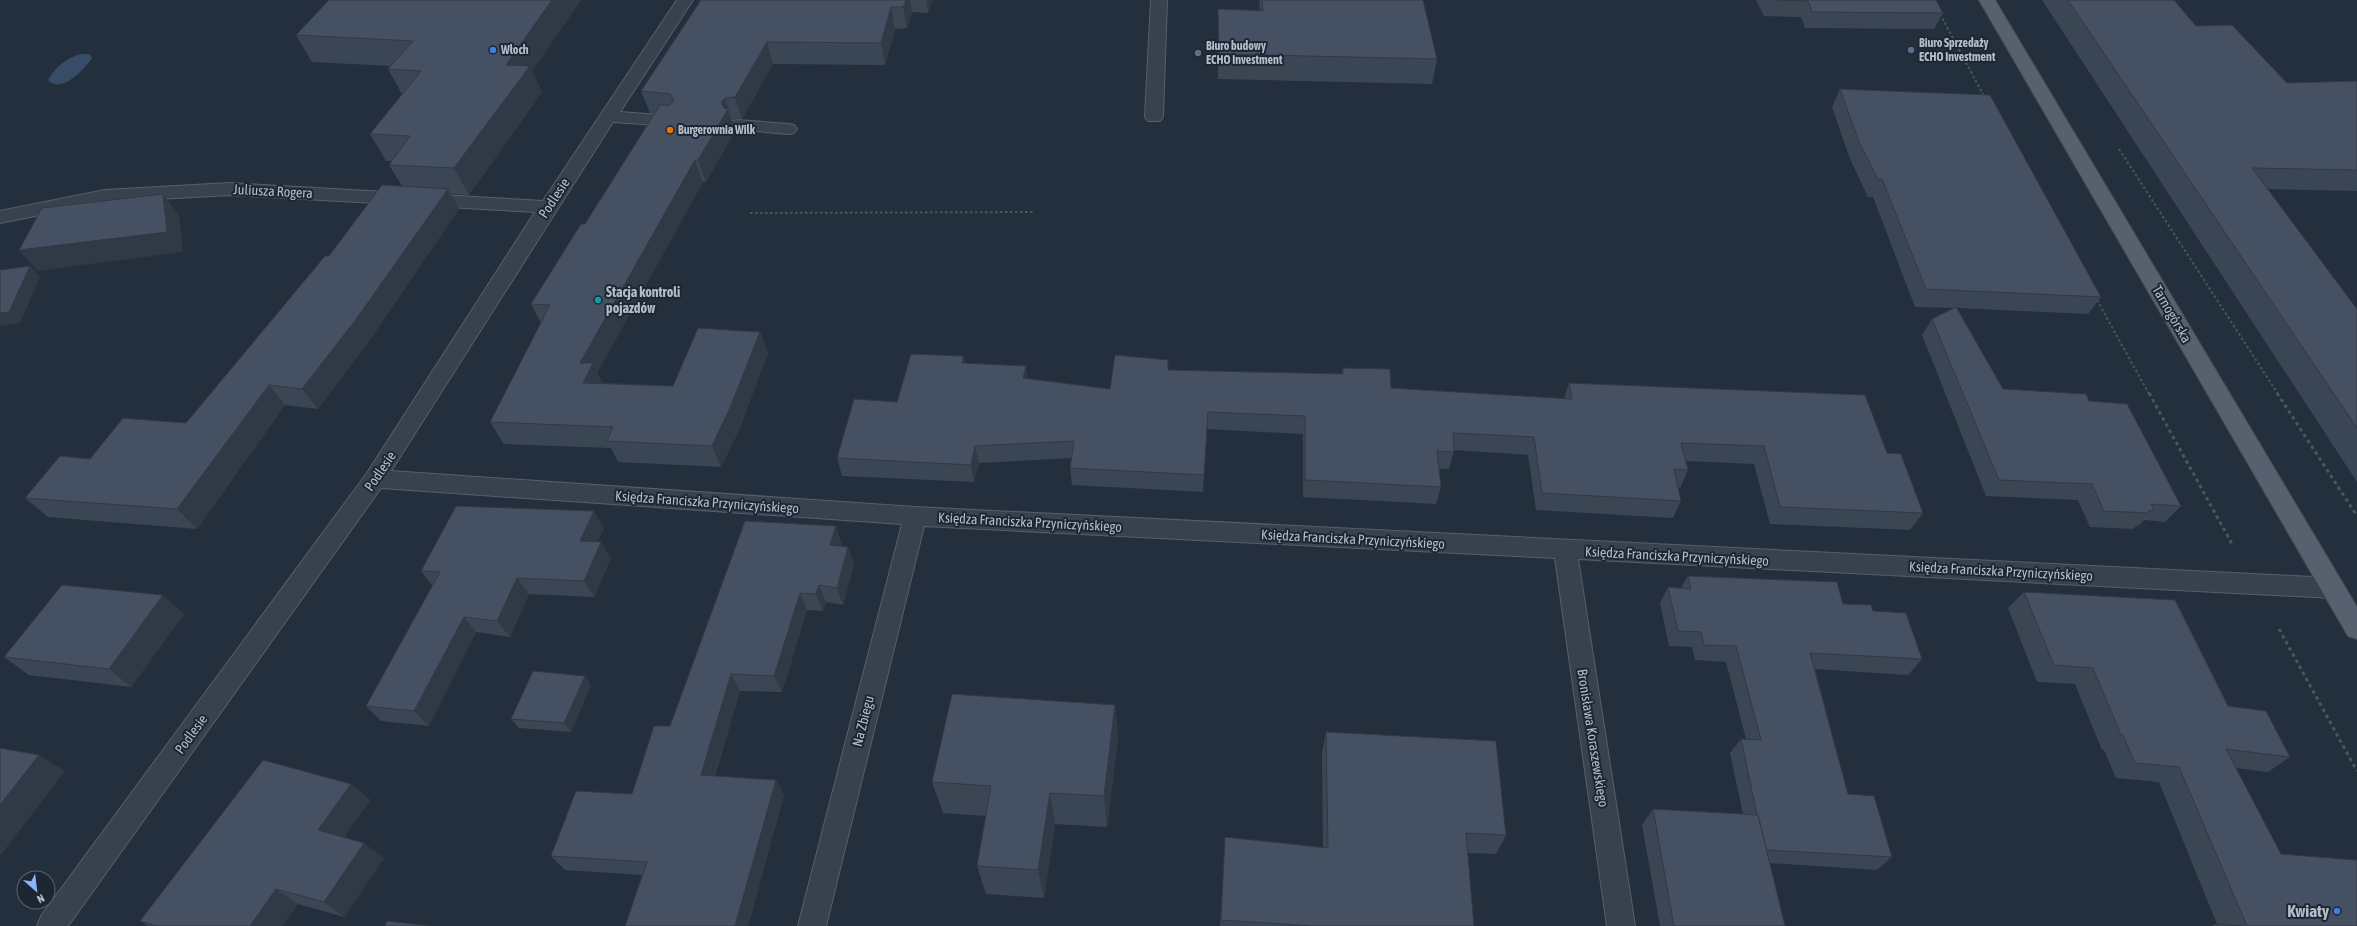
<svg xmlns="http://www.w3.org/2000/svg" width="2357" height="926" font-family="'Asap Condensed',sans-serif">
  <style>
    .water { fill: #394c67 }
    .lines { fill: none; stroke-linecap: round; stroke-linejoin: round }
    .minor-casing { stroke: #565f6c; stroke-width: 2 }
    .major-casing { stroke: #414a57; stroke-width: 2 }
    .path-far1 { stroke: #44595c; stroke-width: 2; stroke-dasharray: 2.5 2.5; stroke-linecap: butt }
    .path { stroke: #44595c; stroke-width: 3; stroke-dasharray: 3.5 3.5; stroke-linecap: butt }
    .minor { fill: #38414e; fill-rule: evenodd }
    .major { fill: #56606e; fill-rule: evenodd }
    .wall { fill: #3b4654 }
    .shaded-wall { fill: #303945 }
    .building { fill: #455162; stroke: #303945 }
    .shop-dot { fill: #3f7fe0; stroke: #1d2633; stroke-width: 1.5 }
    .service-dot { fill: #5c6f8a; stroke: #1d2633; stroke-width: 1.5 }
    .food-dot { fill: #e8710a; stroke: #1d2633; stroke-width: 1.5 }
    .culture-dot { fill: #0f9aa8; stroke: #1d2633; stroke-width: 1.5 }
    .labels { text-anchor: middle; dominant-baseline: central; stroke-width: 4; stroke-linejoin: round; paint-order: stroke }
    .far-poi-label { font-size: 12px; font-weight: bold; fill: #b4bcc9; stroke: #1d2633; text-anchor: start }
    .street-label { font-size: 14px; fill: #b4bcc9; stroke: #1d2633 }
    .poi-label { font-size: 14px; font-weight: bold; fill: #b4bcc9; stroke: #1d2633; text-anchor: start }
    .near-poi-label { font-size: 17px; font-weight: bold; fill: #b4bcc9; stroke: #1d2633; text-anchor: end }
  </style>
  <rect width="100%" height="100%" fill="#242f3e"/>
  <path class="water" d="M 81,54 L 89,54 L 92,58 C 85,68 64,92 50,82 L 48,80 C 55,67 68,57 81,54 Z"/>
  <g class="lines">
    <g class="minor-casing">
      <g id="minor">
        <path d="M 677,0 L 693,0 L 620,112 L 672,116 L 678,117 L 681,121 L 678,125 L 672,126 L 613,122 L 391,471 L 915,507 L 2333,578 L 2341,581 L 2345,588 L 2341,595 L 2333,598 L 1578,559 L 1635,926 L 1607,926 L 1555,558 L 924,526 L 826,926 L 798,926 L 902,524 L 381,488 L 68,926 L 37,926 L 41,916 L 367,473 L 535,212 L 230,195 L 105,202 L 0,223 L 0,211 L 105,190 L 230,183 L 543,201 Z"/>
        <path d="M 1151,0 L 1167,0 L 1163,117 L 1160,121 L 1148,121 L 1145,117 Z"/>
        <path d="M 738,120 L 788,124 L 794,125 L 797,129 L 794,133 L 788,134 L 732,129 L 729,125 L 732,121 Z"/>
      </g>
    </g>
    <g class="major-casing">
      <path id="major" d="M 1979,0 L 1995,0 L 2357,607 L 2357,639 L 2348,636 Z"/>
    </g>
    <g class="path-far1">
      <path d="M 1940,14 L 1985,98"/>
      <path d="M 2119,149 L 2278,394"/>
      <path d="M 750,213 L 1033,212"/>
      <path d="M 2097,300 L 2149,394"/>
    </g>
    <g class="path">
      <path d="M 2149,393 L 2232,544"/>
      <path d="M 2277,393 L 2357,516"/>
      <path d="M 2279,629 L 2357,771"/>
    </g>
    <use href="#minor" class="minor"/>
    <use href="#major" class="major"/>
  </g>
  <g class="wall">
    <path d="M 329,0 L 581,0 L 532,71 L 542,92 L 469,195 L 451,194 L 459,209 L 371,338 L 318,409 L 285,405 L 197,529 L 48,517 L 25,498 L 90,459 L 186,423 L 329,256 L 402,186 L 389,165 L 392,161 L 386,161 L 370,134 L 402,94 L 388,69 L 391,66 L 312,62 L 296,35 Z"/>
    <path d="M 701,0 L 932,0 L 928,13 L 912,12 L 907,28 L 895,29 L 885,65 L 773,64 L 742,119 L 731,120 L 735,131 L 706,182 L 703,182 L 597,373 L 603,383 L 673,386 L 760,332 L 768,353 L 739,430 L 721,467 L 618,462 L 611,448 L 504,444 L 490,422 L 541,323 L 531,304 L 585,224 L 655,113 L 650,113 L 641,91 Z"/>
    <path d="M 1259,0 L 1423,0 L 1437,59 L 1432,84 L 1218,79 L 1218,9 L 1260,10 Z"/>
    <path d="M 1756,0 L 1936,0 L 1943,13 L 1934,29 L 1805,28 L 1801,17 L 1764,16 Z"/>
    <path d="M 2042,0 L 2174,0 L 2196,26 L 2287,83 L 2357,81 L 2357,191 L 2267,189 L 2357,309 L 2357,482 Z"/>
    <path d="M 1840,89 L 2101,297 L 2088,314 L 1957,308 L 2003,389 L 2089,401 L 2181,506 L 2165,522 L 2144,520 L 2138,526 L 2136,526 L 2133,529 L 2090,527 L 2078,500 L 1986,496 L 1922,335 L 1932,319 L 1955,308 L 1915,307 L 1873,197 L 1868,197 L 1850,159 L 1832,107 Z"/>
    <path d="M 963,356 L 965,363 L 1028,379 L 1110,389 L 1168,370 L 1342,374 L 1343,368 L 1391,388 L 1564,399 L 1569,383 L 1887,453 L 1923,513 L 1910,530 L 1770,524 L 1754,464 L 1686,461 L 1688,470 L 1680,488 L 1678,487 L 1681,501 L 1673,518 L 1536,510 L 1528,455 L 1454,450 L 1449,469 L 1439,469 L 1441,487 L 1436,504 L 1303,497 L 1303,434 L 1207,429 L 1203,492 L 1072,485 L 1070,468 L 1071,458 L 979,463 L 974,482 L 842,476 L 837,458 L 897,402 Z"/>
    <path d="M 604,528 L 597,542 L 611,558 L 594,597 L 529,594 L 510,637 L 476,632 L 429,726 L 381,721 L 366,706 L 433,586 L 421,571 Z"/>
    <path d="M 842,544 L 842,546 L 854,564 L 843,605 L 826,602 L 823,611 L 807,610 L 782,692 L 740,691 L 715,776 L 776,780 L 784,795 L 748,926 L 625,926 L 642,875 L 565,870 L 551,856 L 632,794 L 670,726 Z"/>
    <path d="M 1688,576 L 1843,604 L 1873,611 L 1922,659 L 1908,675 L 1815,669 L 1848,794 L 1892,857 L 1877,870 L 1769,863 L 1785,926 L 1660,926 L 1642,825 L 1653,809 L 1743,814 L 1730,753 L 1741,739 L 1746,739 L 1726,662 L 1695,660 L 1692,647 L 1669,646 L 1660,603 L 1668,587 L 1681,588 Z"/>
    <path d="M 2024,592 L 2228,706 L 2290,757 L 2268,772 L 2236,768 L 2281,854 L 2357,926 L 2212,926 L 2216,924 L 2217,924 L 2159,782 L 2116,778 L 2104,750 L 2102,750 L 2075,684 L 2037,682 L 2008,608 Z"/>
    <path d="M 184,614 L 131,687 L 29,675 L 4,657 Z"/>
    <path d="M 585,676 L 591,685 L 571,732 L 519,728 L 511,719 Z"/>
    <path d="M 1115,705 L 1118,738 L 1107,827 L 1055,824 L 1044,898 L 986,894 L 977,866 L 986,816 L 943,813 L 932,782 Z"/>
    <path d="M 1326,732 L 1506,835 L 1496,854 L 1468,853 L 1474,926 L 1220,926 L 1225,837 L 1323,848 L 1322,753 Z"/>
    <path d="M 351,784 L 370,800 L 344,837 L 384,858 L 344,917 L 298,904 L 282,926 L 148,926 L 140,921 Z"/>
  </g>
  <g class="shaded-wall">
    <path d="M 552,0 L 581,0 L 532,71 L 542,92 L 469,195 L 454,168 L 506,65 Z"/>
    <path d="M 906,0 L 910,0 L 912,12 L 907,28 L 903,7 Z"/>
    <path d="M 926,0 L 932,0 L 928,13 Z"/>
    <path d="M 891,7 L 895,29 L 885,65 L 881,43 Z"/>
    <path d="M 767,42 L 773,64 L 742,119 L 735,97 Z"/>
    <path d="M 725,98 L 735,131 L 706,182 L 698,160 L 721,102 Z"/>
    <path d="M 695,160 L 703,182 L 597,373 L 604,385 L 583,383 L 580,363 Z"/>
    <path d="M 448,189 L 459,209 L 371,338 L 318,409 L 302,389 Z"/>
    <path d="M 163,194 L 179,215 L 183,252 L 38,271 L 19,250 Z"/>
    <path d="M 30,266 L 40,277 L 20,323 L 0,326 L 0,313 Z"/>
    <path d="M 760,332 L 768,353 L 739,430 L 721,467 L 712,446 Z"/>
    <path d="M 963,356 L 967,374 L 962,363 Z"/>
    <path d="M 1026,366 L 1028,384 L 1023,378 Z"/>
    <path d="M 269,385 L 285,405 L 197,529 L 177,509 Z"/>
    <path d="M 975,446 L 979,463 L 974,482 L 971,465 Z"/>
    <path d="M 594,511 L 604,528 L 590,557 L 580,541 Z"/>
    <path d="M 836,526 L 842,544 L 837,563 L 830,545 Z"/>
    <path d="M 601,542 L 611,558 L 594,597 L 584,581 Z"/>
    <path d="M 848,547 L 854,564 L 843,605 L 837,588 Z"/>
    <path d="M 517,578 L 529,594 L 510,637 L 497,621 Z"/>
    <path d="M 819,585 L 826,602 L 823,611 L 816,594 Z"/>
    <path d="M 800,593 L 807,610 L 782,692 L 774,676 Z"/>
    <path d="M 163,595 L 184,614 L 131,687 L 109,669 Z"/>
    <path d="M 464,617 L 476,632 L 429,726 L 414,711 Z"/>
    <path d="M 731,674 L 740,691 L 710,790 L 701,775 Z"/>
    <path d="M 585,676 L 591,685 L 571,732 L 564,723 Z"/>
    <path d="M 1115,705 L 1118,738 L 1107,827 L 1104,796 Z"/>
    <path d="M 39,755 L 65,771 L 0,856 L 0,805 Z"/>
    <path d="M 776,780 L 784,795 L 748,926 L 735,926 Z"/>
    <path d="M 351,784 L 370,800 L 338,846 L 318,830 Z"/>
    <path d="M 1050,793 L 1055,824 L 1044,898 L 1038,870 Z"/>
    <path d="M 364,843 L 384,858 L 344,917 L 324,902 Z"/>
    <path d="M 276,889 L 298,904 L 282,926 L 250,926 Z"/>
  </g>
  <g class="building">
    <path d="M 329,0 L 552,0 L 506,65 L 530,66 L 454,168 L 389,165 L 410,136 L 370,134 L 421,71 L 388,69 L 413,41 L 296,35 Z"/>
    <path d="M 701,0 L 906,0 L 903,7 L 891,7 L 881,43 L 767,42 L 735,97 L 725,98 L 721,102 L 724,108 L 728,109 L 698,160 L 695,160 L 580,363 L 593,363 L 583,383 L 673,386 L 698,328 L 760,332 L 730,408 L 712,446 L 607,441 L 613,427 L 490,422 L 550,305 L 531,304 L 581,224 L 585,224 L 660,105 L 670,105 L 674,100 L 670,94 L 641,91 Z"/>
    <path d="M 1262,0 L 1423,0 L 1437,59 L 1219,54 L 1218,9 L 1263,11 Z"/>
    <path d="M 1778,0 L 1936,0 L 1943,13 L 1812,12 L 1808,1 Z"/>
    <path d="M 2068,0 L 2174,0 L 2196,26 L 2232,25 L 2287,83 L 2357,81 L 2357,170 L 2252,168 L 2357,309 L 2357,428 Z"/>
    <path d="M 1840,89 L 1990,95 L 2101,297 L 1926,289 L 1882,179 L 1878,179 L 1859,142 Z"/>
    <path d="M 382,185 L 448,189 L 357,318 L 302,389 L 269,385 L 177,509 L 25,498 L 60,456 L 90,459 L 123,418 L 186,423 L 325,256 L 329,256 Z"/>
    <path d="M 163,194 L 167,232 L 19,250 L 42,208 Z"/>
    <path d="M 30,266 L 9,312 L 0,313 L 0,270 Z"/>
    <path d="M 1956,307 L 2003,389 L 2086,394 L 2089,401 L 2127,404 L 2181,506 L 2151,504 L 2154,510 L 2148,511 L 2148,513 L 2104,511 L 2092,484 L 1999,480 L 1932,319 Z"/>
    <path d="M 911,354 L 963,356 L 962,363 L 1026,366 L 1023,378 L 1110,389 L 1115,355 L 1168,360 L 1168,370 L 1343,374 L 1343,368 L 1390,369 L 1391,388 L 1572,399 L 1569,383 L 1865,395 L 1887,453 L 1901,454 L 1923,513 L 1780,507 L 1764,446 L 1681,443 L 1688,470 L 1674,469 L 1681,501 L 1542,493 L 1534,437 L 1453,433 L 1454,452 L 1437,451 L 1441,487 L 1305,480 L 1305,416 L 1208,412 L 1204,475 L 1070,468 L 1074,441 L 975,446 L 971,465 L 837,458 L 854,399 L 897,402 Z"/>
    <path d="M 456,506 L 594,511 L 580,541 L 601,542 L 584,581 L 517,578 L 497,621 L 464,617 L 414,711 L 366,706 L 440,572 L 421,571 Z"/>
    <path d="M 745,521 L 836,526 L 830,545 L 848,547 L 837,588 L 819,585 L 816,594 L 800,593 L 774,676 L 731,674 L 701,775 L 776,780 L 735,926 L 625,926 L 647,862 L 551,856 L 576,791 L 632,794 L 654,726 L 670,726 Z"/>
    <path d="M 1688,576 L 1837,582 L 1843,604 L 1871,605 L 1873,611 L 1906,613 L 1922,659 L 1810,653 L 1848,794 L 1874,796 L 1892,857 L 1766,850 L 1758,815 L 1757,815 L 1741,739 L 1761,740 L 1736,646 L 1704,645 L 1701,632 L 1678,631 L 1668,587 L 1691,589 Z"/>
    <path d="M 62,585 L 163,595 L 109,669 L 4,657 Z"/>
    <path d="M 2024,592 L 2175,600 L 2228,706 L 2266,711 L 2290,757 L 2226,749 L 2281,854 L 2357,860 L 2357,926 L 2247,926 L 2179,767 L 2135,763 L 2123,735 L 2121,735 L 2093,668 L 2054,665 Z"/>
    <path d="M 533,671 L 585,676 L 564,723 L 511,719 Z"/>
    <path d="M 952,694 L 1115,705 L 1104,796 L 1050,793 L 1038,870 L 977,866 L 991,786 L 932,782 Z"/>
    <path d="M 1326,732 L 1496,741 L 1506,835 L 1466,833 L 1474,926 L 1313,926 L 1221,920 L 1225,837 L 1328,848 Z"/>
    <path d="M 0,748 L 39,755 L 0,805 Z"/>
    <path d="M 263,760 L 351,784 L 318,830 L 364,843 L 324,902 L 276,889 L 250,926 L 156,926 L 140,921 Z"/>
    <path d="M 1653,809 L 1758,815 L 1785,926 L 1674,926 Z"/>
    <path d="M 387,921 L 431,926 L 385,926 Z"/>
    <path d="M 2216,924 L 2243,926 L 2217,926 Z"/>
  </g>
  <g class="shop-dot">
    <circle cx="493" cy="50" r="4"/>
    <circle cx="2337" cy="911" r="4"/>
  </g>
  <g class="service-dot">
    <circle cx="1911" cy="50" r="4"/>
    <circle cx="1198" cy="53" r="4"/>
  </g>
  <circle class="food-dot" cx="670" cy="130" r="4"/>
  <circle class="culture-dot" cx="598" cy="300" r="4"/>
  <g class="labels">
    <g class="far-poi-label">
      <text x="1919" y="43">Biuro Sprzedaży<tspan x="1919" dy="14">ECHO Investment</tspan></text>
      <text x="1206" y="46">Biuro budowy<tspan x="1206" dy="14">ECHO Investment</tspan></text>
      <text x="501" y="50">Włoch</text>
      <text x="678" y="130">Burgerownia Wilk</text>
    </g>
    <g class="street-label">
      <text transform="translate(273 191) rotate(3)">Juliusza Rogera</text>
      <text transform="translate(554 198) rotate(-57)">Podlesie</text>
      <text transform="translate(2172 314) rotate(60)">Tarnogórska</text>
      <text transform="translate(380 471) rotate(-56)">Podlesie</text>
      <text transform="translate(707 502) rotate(4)">Księdza Franciszka Przyniczyńskiego</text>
      <text transform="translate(1030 522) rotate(3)">Księdza Franciszka Przyniczyńskiego</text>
      <text transform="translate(1353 539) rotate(3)">Księdza Franciszka Przyniczyńskiego</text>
      <text transform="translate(1677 556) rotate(3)">Księdza Franciszka Przyniczyńskiego</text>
      <text transform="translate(2001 571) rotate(3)">Księdza Franciszka Przyniczyńskiego</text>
      <text transform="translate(863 721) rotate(-76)">Na Zbiegu</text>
      <text transform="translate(191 734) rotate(-54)">Podlesie</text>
      <text transform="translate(1593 738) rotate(81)">Bronisława Koraszewskiego</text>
    </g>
    <g class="poi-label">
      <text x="606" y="292">Stacja kontroli<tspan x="606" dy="16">pojazdów</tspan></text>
    </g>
    <g class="near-poi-label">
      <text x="2329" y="911">Kwiaty</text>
    </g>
  </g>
  <g transform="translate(36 890) rotate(152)"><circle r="19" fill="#1d2633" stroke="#59626f"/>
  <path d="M0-3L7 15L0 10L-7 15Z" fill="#8ab4f8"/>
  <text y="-6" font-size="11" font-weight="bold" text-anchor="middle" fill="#b4bcc9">N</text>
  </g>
</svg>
